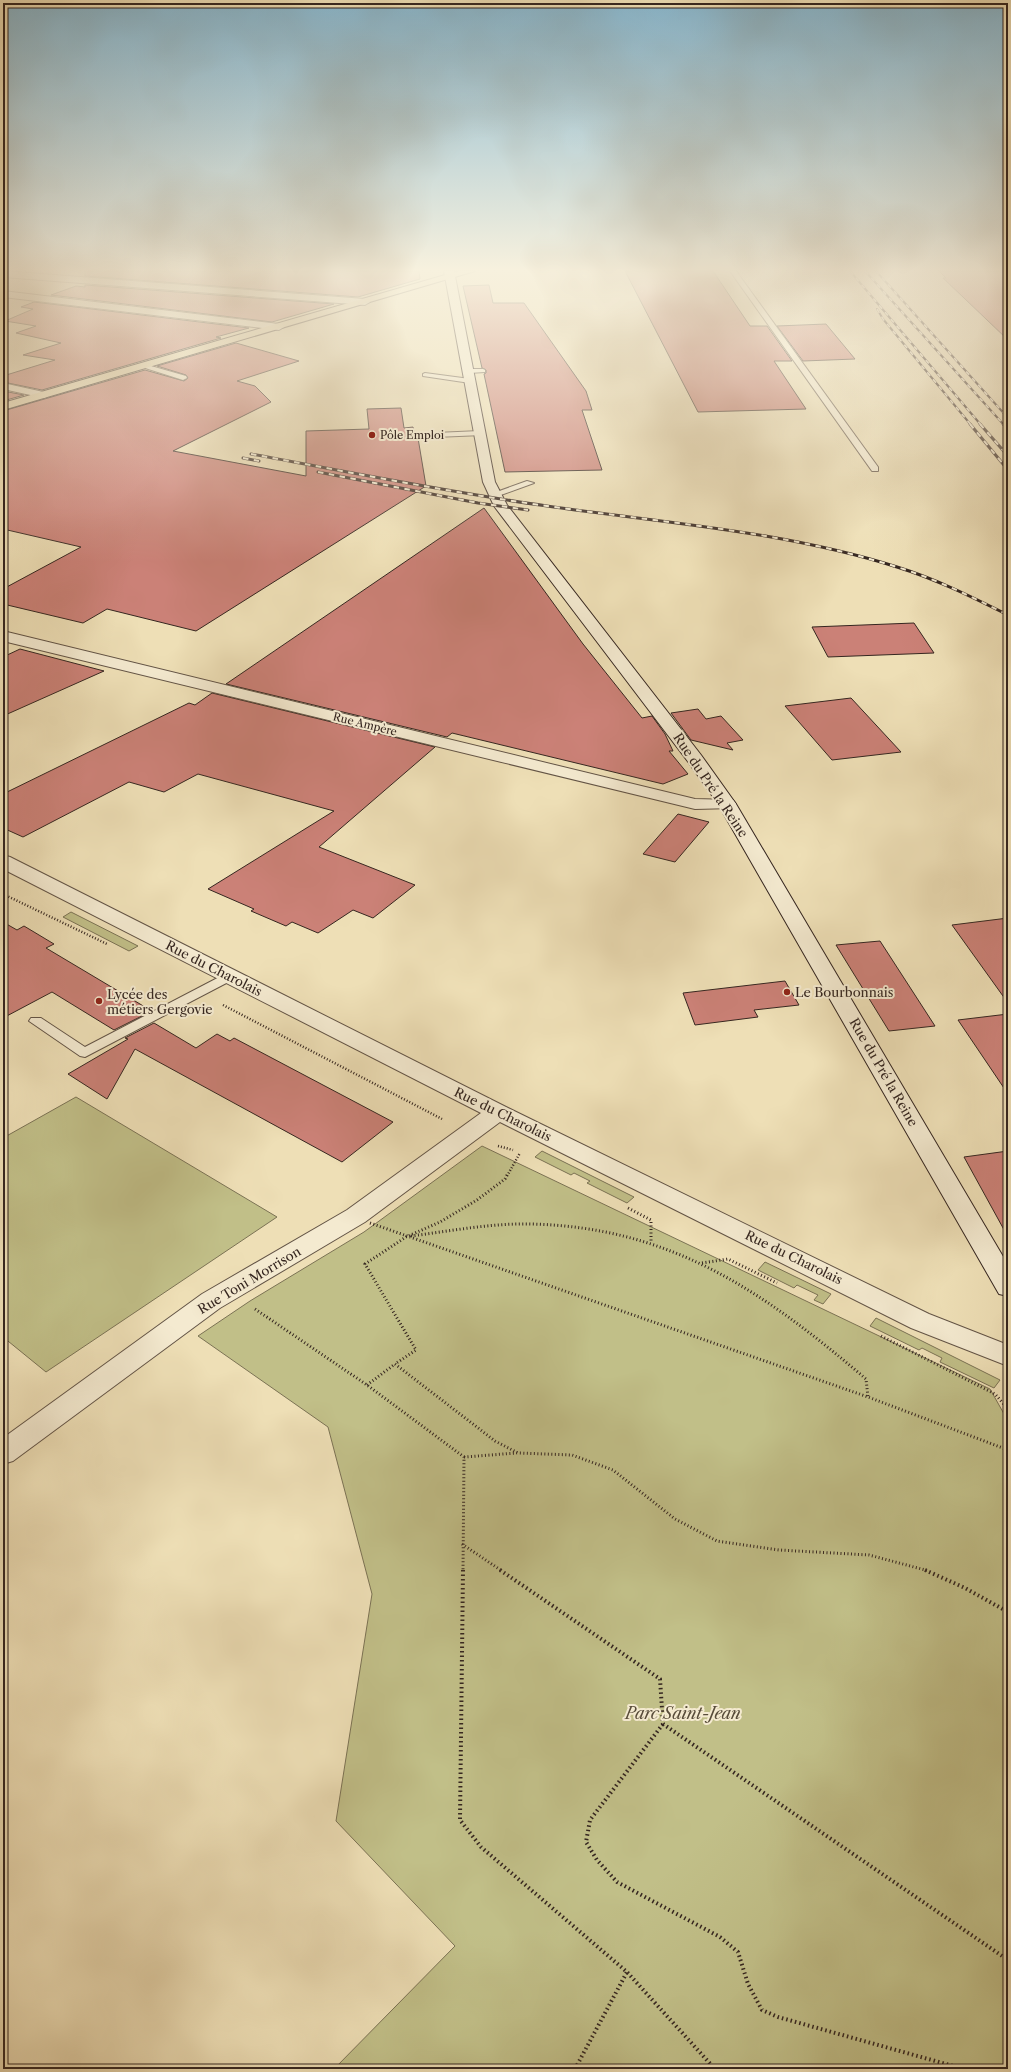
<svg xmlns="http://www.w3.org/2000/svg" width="1011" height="2072" font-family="'Libre Caslon Text',serif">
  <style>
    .green { fill: #c1bf88; stroke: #7b7254 }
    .building { fill: #cb8177; stroke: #352620 }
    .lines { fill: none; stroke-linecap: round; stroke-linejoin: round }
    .lane-casing { stroke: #635446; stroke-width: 2 }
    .street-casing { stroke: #635446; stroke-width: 2 }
    .secondary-casing { stroke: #352620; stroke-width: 2 }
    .primary-casing { stroke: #352620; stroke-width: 2 }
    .path-far2 { stroke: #352620; stroke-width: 2.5; stroke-dasharray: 1 2; stroke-linecap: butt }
    .path-far1 { stroke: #352620; stroke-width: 3; stroke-dasharray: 1 2.5; stroke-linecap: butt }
    .path { stroke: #352620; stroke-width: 4; stroke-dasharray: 1.5 3; stroke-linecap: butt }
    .lane { fill: #f4ead0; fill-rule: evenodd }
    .street { fill: #f4ead0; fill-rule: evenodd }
    .secondary { fill: #f4ead0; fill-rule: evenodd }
    .primary { fill: #eedfb6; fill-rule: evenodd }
    .rail-far1-casing { stroke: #352620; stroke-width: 2 }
    .rail-casing { stroke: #352620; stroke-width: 3 }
    .rail-far1 { stroke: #f4ead0; stroke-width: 1.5; stroke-dasharray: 4.5; stroke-linecap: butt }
    .rail { stroke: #f4ead0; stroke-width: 2; stroke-dasharray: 5.5; stroke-linecap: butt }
    .path-bridge { stroke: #352620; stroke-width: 3; stroke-dasharray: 1 2.5; stroke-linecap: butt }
    .poi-dot { fill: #8f2418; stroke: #f4ead0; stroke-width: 1.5 }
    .labels { text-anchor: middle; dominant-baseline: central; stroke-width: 4; stroke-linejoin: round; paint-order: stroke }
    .far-poi-label { font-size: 11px; fill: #352620; stroke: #f4ead0; text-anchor: start }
    .far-street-label { font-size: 11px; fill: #352620; stroke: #f4ead0 }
    .street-label { font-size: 13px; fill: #352620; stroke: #f4ead0 }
    .poi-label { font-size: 13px; fill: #352620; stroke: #f4ead0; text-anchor: start }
    .near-park-label { font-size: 16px; font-style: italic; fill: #584c3a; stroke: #f4ead0 }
  </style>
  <rect width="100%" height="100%" fill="#eedfb6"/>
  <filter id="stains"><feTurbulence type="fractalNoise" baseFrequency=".005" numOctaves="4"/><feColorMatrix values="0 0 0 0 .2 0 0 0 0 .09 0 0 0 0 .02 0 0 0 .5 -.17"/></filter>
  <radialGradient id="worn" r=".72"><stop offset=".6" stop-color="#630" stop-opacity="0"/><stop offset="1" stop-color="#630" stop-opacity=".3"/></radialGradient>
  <g class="green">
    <path d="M 71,912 L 138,946 L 129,951 L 63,917 Z"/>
    <path d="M 76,1097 L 277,1217 L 46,1372 L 3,1337 L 3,1138 Z"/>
    <path d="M 482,1146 L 990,1389 L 1008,1421 L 1008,2069 L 334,2069 L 455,1946 L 336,1821 L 372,1594 L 328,1427 L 198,1336 L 250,1301 L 364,1232 Z"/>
    <path d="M 542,1151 L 634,1197 L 627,1203 L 587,1183 L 590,1181 L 574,1173 L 571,1175 L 535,1157 Z"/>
    <path d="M 765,1262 L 831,1294 L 823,1304 L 814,1300 L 818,1295 L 797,1285 L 794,1288 L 758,1270 Z"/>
    <path d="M 876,1318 L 1000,1380 L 994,1388 L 940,1362 L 942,1358 L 922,1348 L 919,1350 L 870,1326 Z"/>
  </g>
  <g class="building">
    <path d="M 85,271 L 419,271 L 420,279 L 358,297 L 85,276 Z"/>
    <path d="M 625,271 L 713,271 L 750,326 L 767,326 L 792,361 L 774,361 L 806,409 L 698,412 Z"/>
    <path d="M 939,271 L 1008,271 L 1008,340 L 943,278 L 946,278 Z"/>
    <path d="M 85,285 L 334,304 L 272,322 L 51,295 L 76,286 L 85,287 Z"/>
    <path d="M 489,285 L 493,303 L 524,303 L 586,391 L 592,410 L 582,410 L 602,470 L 505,472 L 484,374 L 486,373 L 486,370 L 482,368 L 463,286 Z"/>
    <path d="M 34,302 L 249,328 L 216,337 L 221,338 L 42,390 L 3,382 L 3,376 L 55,360 L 23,355 L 61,343 L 16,333 L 36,326 L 5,321 L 33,309 L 21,307 Z"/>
    <path d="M 826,324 L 855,359 L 803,361 L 777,326 Z"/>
    <path d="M 236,343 L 299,361 L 237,381 L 255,386 L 271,402 L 173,451 L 306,476 L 306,431 L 369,429 L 367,409 L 401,408 L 404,428 L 413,427 L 414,432 L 417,432 L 426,486 L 196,631 L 107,609 L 83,623 L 3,604 L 3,589 L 81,547 L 3,529 L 3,411 L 145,370 L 184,381 L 188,378 L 186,375 L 157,366 Z"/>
    <path d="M 3,391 L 24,395 L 3,401 Z"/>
    <path d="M 484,508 L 583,644 L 642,718 L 652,716 L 665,734 L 673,751 L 669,751 L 688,774 L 663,784 L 452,733 L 447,737 L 226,684 Z"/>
    <path d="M 914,623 L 934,653 L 828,657 L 812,627 Z"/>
    <path d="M 20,649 L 104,671 L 3,716 L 3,657 Z"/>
    <path d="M 212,693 L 435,747 L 319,847 L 415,885 L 373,918 L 353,910 L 318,933 L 292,922 L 286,926 L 251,911 L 254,909 L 208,889 L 334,811 L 198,774 L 164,792 L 129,782 L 23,837 L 3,828 L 3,794 L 189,703 L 195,705 Z"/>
    <path d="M 851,698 L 901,752 L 832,760 L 785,706 Z"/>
    <path d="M 698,709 L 706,719 L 721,716 L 743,740 L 727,743 L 733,750 L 691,740 L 671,713 Z"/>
    <path d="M 678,814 L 709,822 L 675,862 L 643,854 Z"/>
    <path d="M 1008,918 L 1008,1003 L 952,925 Z"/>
    <path d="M 3,922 L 17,930 L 24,926 L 54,944 L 46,948 L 145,1007 L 136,1012 L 142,1016 L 114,1030 L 52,992 L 3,1018 Z"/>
    <path d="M 880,941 L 935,1026 L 889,1031 L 836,945 Z"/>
    <path d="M 785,981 L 799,1005 L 754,1010 L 758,1017 L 695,1025 L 683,993 Z"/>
    <path d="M 1008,1014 L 1008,1094 L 958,1020 Z"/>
    <path d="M 154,1023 L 196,1048 L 217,1034 L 230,1041 L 234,1038 L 393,1122 L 342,1162 L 135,1049 L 107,1099 L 68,1074 L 128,1039 L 125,1038 Z"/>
    <path d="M 1008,1151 L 1008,1237 L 964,1157 Z"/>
  </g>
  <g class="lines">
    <g class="lane-casing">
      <g id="lane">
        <path d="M 730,271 L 736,271 L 878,467 L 878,471 L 872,471 Z"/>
        <path d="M 144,364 L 186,376 L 187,378 L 183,380 L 142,367 L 141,366 Z"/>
        <path d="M 483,369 L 485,370 L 485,372 L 469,373 L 465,371 L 469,369 Z"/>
        <path d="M 425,373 L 470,379 L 474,381 L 470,383 L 423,376 L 423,374 Z"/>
        <path d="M 480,431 L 484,433 L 483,435 L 435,437 L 431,435 L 435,433 Z"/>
        <path d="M 527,481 L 534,483 L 498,496 L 491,494 Z"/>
        <path d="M 229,972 L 234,973 L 236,976 L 234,979 L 85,1057 L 80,1056 L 29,1021 L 31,1018 L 41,1018 L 85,1047 Z"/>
      </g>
    </g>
    <g class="street-casing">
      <g id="street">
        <path d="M 3,271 L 365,299 L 370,302 L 365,305 L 3,277 Z"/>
        <path d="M 3,291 L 279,324 L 284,327 L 279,330 L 3,297 Z"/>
        <path d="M 3,383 L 48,393 L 50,395 L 44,398 L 3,389 Z"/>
        <path d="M 3,631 L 695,799 L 733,800 L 736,804 L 733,808 L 695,809 L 3,641 Z"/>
        <path d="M 3,855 L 10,857 L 506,1107 L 929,1314 L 1008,1345 L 1008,1366 L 911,1328 L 500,1122 L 365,1222 L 220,1308 L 13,1461 L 3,1464 L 3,1438 L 202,1294 L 347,1210 L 481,1113 L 3,869 Z"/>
      </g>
    </g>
    <g class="secondary-casing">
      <path id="secondary" d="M 444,271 L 454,271 L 495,482 L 507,505 L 701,755 L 736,804 L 1008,1265 L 1008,1296 L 999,1294 L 718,804 L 689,763 L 494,506 L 483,482 Z"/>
    </g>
    <g class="primary-casing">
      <path id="primary" d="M 459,271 L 475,271 L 3,410 L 3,403 Z"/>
    </g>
    <g class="path-far2">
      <path d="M 3,894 L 107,944"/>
      <path d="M 223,1005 L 442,1119"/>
      <path d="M 498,1146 L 513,1150"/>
      <path d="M 507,1176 L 520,1153"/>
    </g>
    <g class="path-far1">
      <path d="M 507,1175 L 505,1179 L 477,1200 L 440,1222 L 406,1237 L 365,1264 L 416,1350 L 395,1364 L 495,1441 L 518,1453 L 572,1455 L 613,1470 L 675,1519 L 717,1541 L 779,1550 L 869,1555 L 929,1571"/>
      <path d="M 628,1208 L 651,1220 L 651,1242"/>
      <path d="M 411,1236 C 451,1231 491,1223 531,1224 C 671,1227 764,1292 866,1379 L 868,1397"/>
      <path d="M 702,1263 L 728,1259 L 777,1283"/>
      <path d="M 255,1309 L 367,1385 L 464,1457 L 463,1571"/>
      <path d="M 881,1336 L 995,1394 L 1008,1409"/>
      <path d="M 367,1385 L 395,1364"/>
      <path d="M 464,1457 L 517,1453"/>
      <path d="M 462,1544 L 502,1571"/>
    </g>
    <g class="path">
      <path d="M 463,1570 L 460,1820 L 481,1847 L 627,1972 L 715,2069"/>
      <path d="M 500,1570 L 660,1679 L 663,1724 L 1008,1960"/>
      <path d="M 925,1570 L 965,1588 L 1008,1612"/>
      <path d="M 663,1724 L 590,1820 L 586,1842 L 597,1860 L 617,1882 L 720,1937 L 738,1952 L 748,1984 L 762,2010 L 778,2017 L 964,2069"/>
      <path d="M 575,2069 L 627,1972"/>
    </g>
    <use href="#lane" class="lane"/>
    <use href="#street" class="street"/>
    <use href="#secondary" class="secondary"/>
    <use href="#primary" class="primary"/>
    <g class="rail-far1-casing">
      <g id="rail-far1">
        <path d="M 850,271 L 981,425"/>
        <path d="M 865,271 L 1004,425"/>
        <path d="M 876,271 L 1008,418"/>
        <path d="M 877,309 L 883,319 L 971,425"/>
      </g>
    </g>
    <g class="rail-casing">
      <g id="rail">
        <path d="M 970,424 L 1008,470"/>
        <path d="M 980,424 L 1008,456"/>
        <path d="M 1003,424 L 1008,429"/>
        <path d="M 251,454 C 349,472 448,492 547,506 C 665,523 783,531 897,567 C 936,579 972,597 1008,615"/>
        <path d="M 243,458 L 259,461"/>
        <path d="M 318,472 L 478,503 L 528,510"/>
      </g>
    </g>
    <use href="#rail-far1" class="rail-far1"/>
    <use href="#rail" class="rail"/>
    <path class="path-bridge" d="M 370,1223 L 868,1397 L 1008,1450"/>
  </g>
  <linearGradient id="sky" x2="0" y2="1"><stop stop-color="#88b8d0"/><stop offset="0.48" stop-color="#f7f1de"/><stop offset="1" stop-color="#f7f1de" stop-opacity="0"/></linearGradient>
  <rect width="1011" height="562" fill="url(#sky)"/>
  <g class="poi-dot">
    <circle cx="372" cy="435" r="4"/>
    <circle cx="787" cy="992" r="4"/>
    <circle cx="99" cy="1001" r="4"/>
  </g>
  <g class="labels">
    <g class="far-poi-label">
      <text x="380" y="435">Pôle Emploi</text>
    </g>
    <g class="far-street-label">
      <text transform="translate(365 724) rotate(14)">Rue Ampère</text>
    </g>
    <g class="street-label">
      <text transform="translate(711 785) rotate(56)">Rue du Pré la Reine</text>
      <text transform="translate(214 968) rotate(27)">Rue du Charolais</text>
      <text transform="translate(884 1072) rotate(60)">Rue du Pré la Reine</text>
      <text transform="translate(503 1114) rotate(26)">Rue du Charolais</text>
      <text transform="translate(794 1257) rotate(26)">Rue du Charolais</text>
      <text transform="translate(249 1280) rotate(-31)">Rue Toni Morrison</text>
    </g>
    <g class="poi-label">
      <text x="795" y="992">Le Bourbonnais</text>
      <text x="107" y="994">Lycée des<tspan x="107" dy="15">métiers Gergovie</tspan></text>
    </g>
    <g class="near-park-label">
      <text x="683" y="1713">Parc Saint-Jean</text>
    </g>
  </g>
  <rect width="1011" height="2072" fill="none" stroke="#eedfb6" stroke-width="16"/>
  <rect x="4" y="4" width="1003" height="2064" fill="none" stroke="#352620" stroke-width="2"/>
  <rect x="8" y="8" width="995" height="2056" fill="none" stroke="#352620"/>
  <rect width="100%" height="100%" filter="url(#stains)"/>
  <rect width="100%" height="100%" fill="url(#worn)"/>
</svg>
